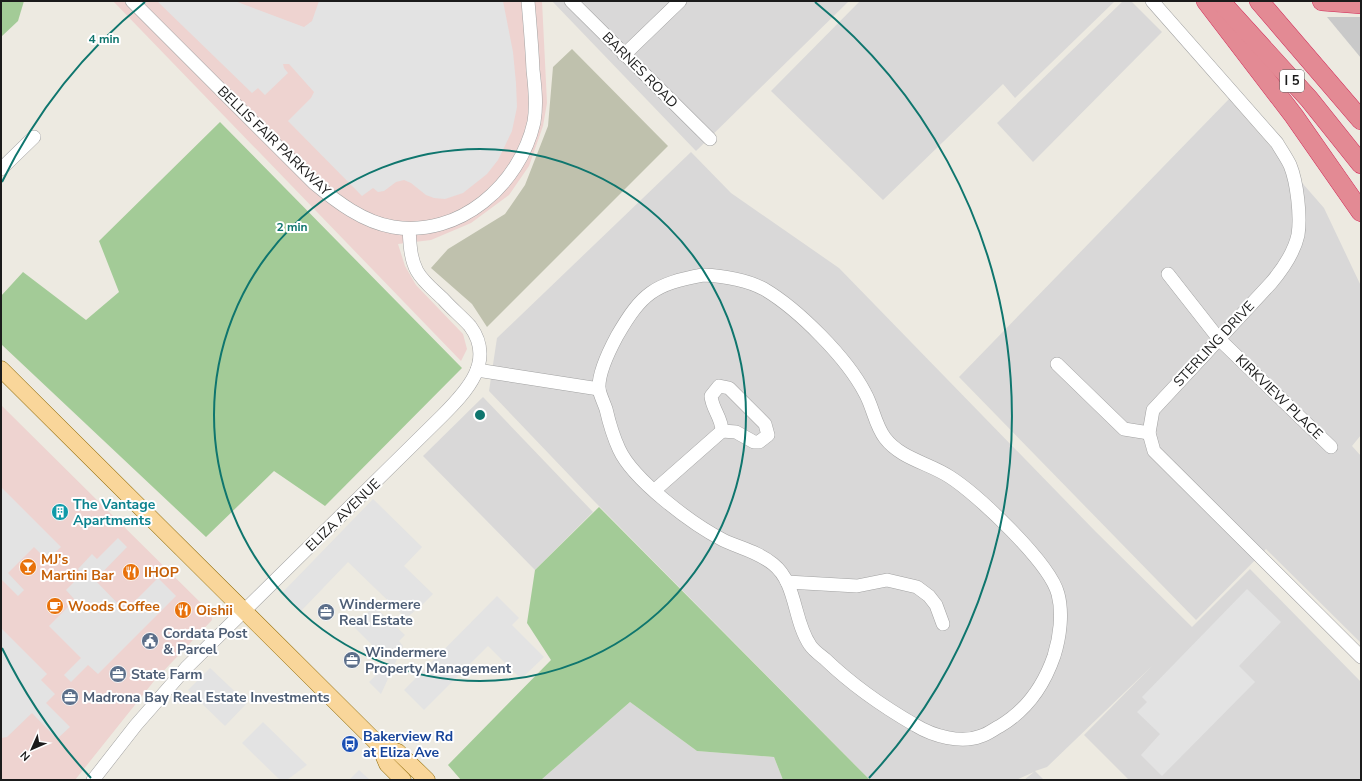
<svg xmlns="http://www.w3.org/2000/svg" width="1362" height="781" font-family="'Nunito Sans',sans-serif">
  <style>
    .residential { fill: #d9d8d8 }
    .commercial { fill: #eed3d0 }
    .religious { fill: #c9c9c9 }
    .construction { fill: #bfc1ad }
    .forest { fill: #a3cb97 }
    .parking { fill: #e3e3e3 }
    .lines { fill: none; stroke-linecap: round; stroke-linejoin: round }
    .minor-casing { stroke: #a2a2a2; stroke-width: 14 }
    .major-casing { stroke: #8f6a04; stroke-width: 17 }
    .highway-casing { stroke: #d12857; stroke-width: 20 }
    .minor { stroke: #fff; stroke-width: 13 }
    .major { stroke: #f9d69a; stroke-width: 16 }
    .highway { stroke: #e38a94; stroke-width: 19 }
    .ring { fill: none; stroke: #0f766e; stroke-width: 2 }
    .labels { text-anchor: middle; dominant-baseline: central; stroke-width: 4; stroke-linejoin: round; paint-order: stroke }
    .shield { fill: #fff; stroke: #5f5f5f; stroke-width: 1 }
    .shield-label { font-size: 13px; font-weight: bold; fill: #1b1b1b }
    .street-label { font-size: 14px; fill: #1b1b1b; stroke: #fff }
    .culture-label { font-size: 14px; font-weight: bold; fill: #0d838f; stroke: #fff; text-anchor: start }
    .food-label { font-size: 14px; font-weight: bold; fill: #c56008; stroke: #fff; text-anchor: start }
    .service-label { font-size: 14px; font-weight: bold; fill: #4e5e75; stroke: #fff; text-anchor: start }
    .transit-label { font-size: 14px; font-weight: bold; fill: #164399; stroke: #fff; text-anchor: start }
    .centre { fill: #0f766e; stroke: #fff; stroke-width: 2 }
    .ring-label { font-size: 12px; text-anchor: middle; font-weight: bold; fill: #0f766e; stroke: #fff; stroke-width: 4; stroke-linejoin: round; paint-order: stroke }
  </style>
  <rect width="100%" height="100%" fill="#edeae1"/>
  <g class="residential">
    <path d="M 552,1 L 849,1 L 696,151 Z"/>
    <path d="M 860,1 L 1115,1 L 1015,98 L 1003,84 L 883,200 L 771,91 Z"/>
    <path d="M 1123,1 L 1131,1 L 1162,32 L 1033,162 L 997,123 Z"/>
    <path d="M 1229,99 L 1324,208 L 1361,286 L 1361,435 L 1352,446 L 1361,456 L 1361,643 L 1266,549 L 1196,620 L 959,377 Z"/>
    <path d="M 691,152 L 731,193 L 839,268 L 1096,532 L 1192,627 L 1250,569 L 1361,682 L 1361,780 L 1129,780 L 1084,735 L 1152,666 L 1047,767 L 1035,771 L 1044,780 L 1024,780 L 1034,772 L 1016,780 L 870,780 L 594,501 L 489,391 L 497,338 Z"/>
    <path d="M 483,397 L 593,512 L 535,570 L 423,456 Z"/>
    <path d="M 630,702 L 697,751 L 774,757 L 783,780 L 541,780 Z"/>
  </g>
  <g class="commercial">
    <path d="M 113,1 L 542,1 L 547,103 L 543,126 L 529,166 L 509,195 L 471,223 L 431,240 L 398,244 L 405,266 L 416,285 L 463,334 L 467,349 L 461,361 Z"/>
    <path d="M 1,405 L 211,613 L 212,620 L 154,681 L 75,780 L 1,780 Z"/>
  </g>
  <path class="religious" d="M 1327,17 L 1361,17 L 1361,58 Z"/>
  <path class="construction" d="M 572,49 L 668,146 L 487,327 L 472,304 L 431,268 L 448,249 L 505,214 L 525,185 L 548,126 L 553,67 Z"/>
  <g class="forest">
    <path d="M 1,1 L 24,1 L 18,21 L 1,37 Z"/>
    <path d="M 220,122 L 462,368 L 325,506 L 274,471 L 206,537 L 1,344 L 1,296 L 23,272 L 86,320 L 119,292 L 99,241 Z"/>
    <path d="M 599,507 L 854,764 L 870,780 L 783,780 L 774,757 L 697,751 L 630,702 L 541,780 L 461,780 L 448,765 L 551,660 L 527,623 L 535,570 Z"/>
  </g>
  <g class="parking">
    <path d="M 157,1 L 235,1 L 304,27 L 312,21 L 319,1 L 503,1 L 513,52 L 516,83 L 517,107 L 512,131 L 498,160 L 487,174 L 463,193 L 445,199 L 434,198 L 426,195 L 411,183 L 404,180 L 396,182 L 384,191 L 378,192 L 373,188 L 362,196 L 288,121 L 311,98 L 314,92 L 289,64 L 283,64 L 284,68 L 288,73 L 265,95 L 258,88 L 252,93 Z"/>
    <path d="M 1,487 L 61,547 L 47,560 L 34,547 L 8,573 L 24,590 L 18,596 L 1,579 Z"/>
    <path d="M 373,499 L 422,547 L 404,566 L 433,594 L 421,606 L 406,618 L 348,562 L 301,611 L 282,593 Z"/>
    <path d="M 118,538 L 127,547 L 95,580 L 125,611 L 158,578 L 176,596 L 98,674 L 88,665 L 71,682 L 64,675 L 81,658 L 49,626 L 75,600 L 66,590 L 82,574 L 78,569 L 92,554 L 97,559 Z"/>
    <path d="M 1247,589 L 1281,622 L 1239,666 L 1255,682 L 1162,776 L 1141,755 L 1160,734 L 1137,712 L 1147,702 L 1142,697 Z"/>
    <path d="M 497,596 L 519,618 L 512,625 L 544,657 L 521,679 L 488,646 L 424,710 L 404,690 Z"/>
    <path d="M 374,606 L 405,635 L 399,641 L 403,646 L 381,694 L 369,682 L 389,662 L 354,627 Z"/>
    <path d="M 1,628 L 47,674 L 41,680 L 55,694 L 46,703 L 70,727 L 57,739 L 32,713 L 7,737 L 1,738 Z"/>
    <path d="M 210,668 L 247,703 L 225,726 L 188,690 Z"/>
    <path d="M 263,722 L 307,765 L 287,780 L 280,780 L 242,743 Z"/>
    <path d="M 359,770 L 370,780 L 349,780 Z"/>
  </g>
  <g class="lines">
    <g class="minor-casing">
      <g id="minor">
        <path d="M 132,1 L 314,183 C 337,202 363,222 393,227 C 459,238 520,185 534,122 C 537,105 535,87 533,70 C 532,47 530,24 528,1"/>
        <path d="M 571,1 L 710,139"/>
        <path d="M 1152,1 L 1277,143 C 1281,150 1286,157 1290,165 C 1297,182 1301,216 1298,235 C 1294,253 1282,270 1271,283 L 1153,410 L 1149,433 L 1154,451 L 1361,657"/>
        <path d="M 624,55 L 680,1"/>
        <path d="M 1,169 L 34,137"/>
        <path d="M 1168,274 L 1219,339 L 1331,447"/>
        <path d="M 703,275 C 724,276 745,279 764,289 C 798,309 847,358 865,393 C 873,407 875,425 885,438 C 901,459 929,463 950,477 C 978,495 1050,563 1058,594 C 1063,613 1060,637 1054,656 C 1044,685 1027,710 1000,726 C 994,729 988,734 981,736 C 961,744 933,736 915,725 C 882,706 852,685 825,659 C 820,655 813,650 810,645 C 793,620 797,583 773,564 C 757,551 739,548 723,540 C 692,524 633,480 619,449 C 613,436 609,422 606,409 C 604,403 600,395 599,389 C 598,374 610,349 617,336 C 642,293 654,284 703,275 Z"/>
        <path d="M 1057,364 L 1124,429 L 1149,433"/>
        <path d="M 477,370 L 599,389"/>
        <path d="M 719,386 L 729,388 L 765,424 L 768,435 L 759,442 L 754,442 L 736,432 L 722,431 C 722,418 712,409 711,396 Z"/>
        <path d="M 655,490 L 722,431"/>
        <path d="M 787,582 L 857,586 L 887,580 L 917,587 L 929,596 L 936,605 L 943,624"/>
        <path d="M 93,780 L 136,725 L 186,668 L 442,416 C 466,392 496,361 470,326 C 462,317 452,309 444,300 C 435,291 423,282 417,271 C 410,258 410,243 409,229"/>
      </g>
    </g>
    <g class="major-casing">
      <g id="major">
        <path d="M 1,369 L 365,731 L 379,745 L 398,752 L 427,780"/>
        <path d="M 379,745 L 387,764 L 403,780"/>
      </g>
    </g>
    <g class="highway-casing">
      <g id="highway">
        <path d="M 1206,1 L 1294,116 L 1361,212"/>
        <path d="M 1259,1 L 1361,120"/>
        <path d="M 1322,1 L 1361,4"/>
        <path d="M 1221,2 L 1309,99 L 1361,164"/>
      </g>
    </g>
    <use href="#minor" class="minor"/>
    <use href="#major" class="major"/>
    <use href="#highway" class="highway"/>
  </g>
  <g class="ring">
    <circle cx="480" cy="415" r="266"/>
    <path d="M91 778A532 532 0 0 1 2 648M2 182A532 532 0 0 1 145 2M815 2A532 532 0 0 1 869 778"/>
  </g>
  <defs>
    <g id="building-disc" transform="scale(0.9)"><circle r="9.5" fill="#0f9aa8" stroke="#fff"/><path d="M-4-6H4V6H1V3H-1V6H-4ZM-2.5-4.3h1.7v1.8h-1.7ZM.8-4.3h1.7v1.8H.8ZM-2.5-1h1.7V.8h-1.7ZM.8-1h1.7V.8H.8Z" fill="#fff"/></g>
    <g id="bar-disc" transform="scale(0.9)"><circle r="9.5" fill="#e8710a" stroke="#fff"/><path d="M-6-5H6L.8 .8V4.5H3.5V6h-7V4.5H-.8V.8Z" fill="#fff"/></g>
    <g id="restaurant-disc" transform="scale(0.9)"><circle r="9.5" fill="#e8710a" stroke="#fff"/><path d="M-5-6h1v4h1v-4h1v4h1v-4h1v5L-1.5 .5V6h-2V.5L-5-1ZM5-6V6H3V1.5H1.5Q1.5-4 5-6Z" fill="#fff"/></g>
    <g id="cafe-disc" transform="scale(0.9)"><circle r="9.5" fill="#e8710a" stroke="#fff"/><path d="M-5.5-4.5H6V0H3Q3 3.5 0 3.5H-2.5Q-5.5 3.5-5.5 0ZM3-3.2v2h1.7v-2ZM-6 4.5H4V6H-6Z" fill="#fff"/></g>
    <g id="office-disc" transform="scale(0.9)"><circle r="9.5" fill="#5c6f8a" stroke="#fff"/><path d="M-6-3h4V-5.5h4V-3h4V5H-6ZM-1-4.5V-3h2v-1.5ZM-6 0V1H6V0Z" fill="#fff"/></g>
    <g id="civic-disc" transform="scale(0.9)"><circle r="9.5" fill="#5c6f8a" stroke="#fff"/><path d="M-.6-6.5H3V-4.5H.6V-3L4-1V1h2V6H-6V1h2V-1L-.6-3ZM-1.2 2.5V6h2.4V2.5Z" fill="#fff"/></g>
    <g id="bus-disc" transform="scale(0.9)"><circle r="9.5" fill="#1a4fb4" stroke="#fff"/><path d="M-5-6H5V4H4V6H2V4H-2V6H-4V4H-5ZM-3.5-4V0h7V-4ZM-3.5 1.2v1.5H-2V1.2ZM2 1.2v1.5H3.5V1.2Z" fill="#fff"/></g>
  </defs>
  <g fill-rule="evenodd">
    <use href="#building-disc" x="60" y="512"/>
    <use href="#bar-disc" x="28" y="567"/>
    <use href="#restaurant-disc" x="131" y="572"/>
    <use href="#cafe-disc" x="55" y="606"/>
    <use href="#restaurant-disc" x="183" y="610"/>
    <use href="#office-disc" x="326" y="612"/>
    <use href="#civic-disc" x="150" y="641"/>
    <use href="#office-disc" x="352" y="660"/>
    <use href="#office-disc" x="118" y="674"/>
    <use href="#office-disc" x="70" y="697"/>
    <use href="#bus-disc" x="350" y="744"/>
  </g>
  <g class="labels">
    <rect class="shield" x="1280" y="70" width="24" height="22" rx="3"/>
    <g class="shield-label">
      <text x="1292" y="81">I 5</text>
    </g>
    <g class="street-label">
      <text transform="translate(640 70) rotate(45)">BARNES ROAD</text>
      <text transform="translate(274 141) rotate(44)">BELLIS FAIR PARKWAY</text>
      <text transform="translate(1214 344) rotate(-47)">STERLING DRIVE</text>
      <text transform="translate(1279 397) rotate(44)">KIRKVIEW PLACE</text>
      <text transform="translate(343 515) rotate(-44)">ELIZA AVENUE</text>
    </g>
    <g class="culture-label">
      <text x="73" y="504">The Vantage<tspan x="73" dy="16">Apartments</tspan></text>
    </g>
    <g class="food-label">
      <text x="41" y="559">MJ's<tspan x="41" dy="16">Martini Bar</tspan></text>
      <text x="144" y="572">IHOP</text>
      <text x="68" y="606">Woods Coffee</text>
      <text x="196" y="610">Oishii</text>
    </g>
    <g class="service-label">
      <text x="339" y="604">Windermere<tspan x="339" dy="16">Real Estate</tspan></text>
      <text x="163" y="633">Cordata Post<tspan x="163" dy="16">&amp; Parcel</tspan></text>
      <text x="365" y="652">Windermere<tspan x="365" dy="16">Property Management</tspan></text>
      <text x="131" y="674">State Farm</text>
      <text x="83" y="697">Madrona Bay Real Estate Investments</text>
    </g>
    <g class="transit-label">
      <text x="363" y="736">Bakerview Rd<tspan x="363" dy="16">at Eliza Ave</tspan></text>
    </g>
  </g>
  <circle cx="480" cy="415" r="6" class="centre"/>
  <g class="ring-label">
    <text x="104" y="43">4 min</text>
    <text x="292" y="231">2 min</text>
  </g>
  <rect width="1362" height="781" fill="none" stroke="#1b1b1b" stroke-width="4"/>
  <g transform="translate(32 749) rotate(225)" stroke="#ffffff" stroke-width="3" paint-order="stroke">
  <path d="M0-3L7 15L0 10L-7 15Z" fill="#1b1b1b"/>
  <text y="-6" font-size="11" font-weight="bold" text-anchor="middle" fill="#1b1b1b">N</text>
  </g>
</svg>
